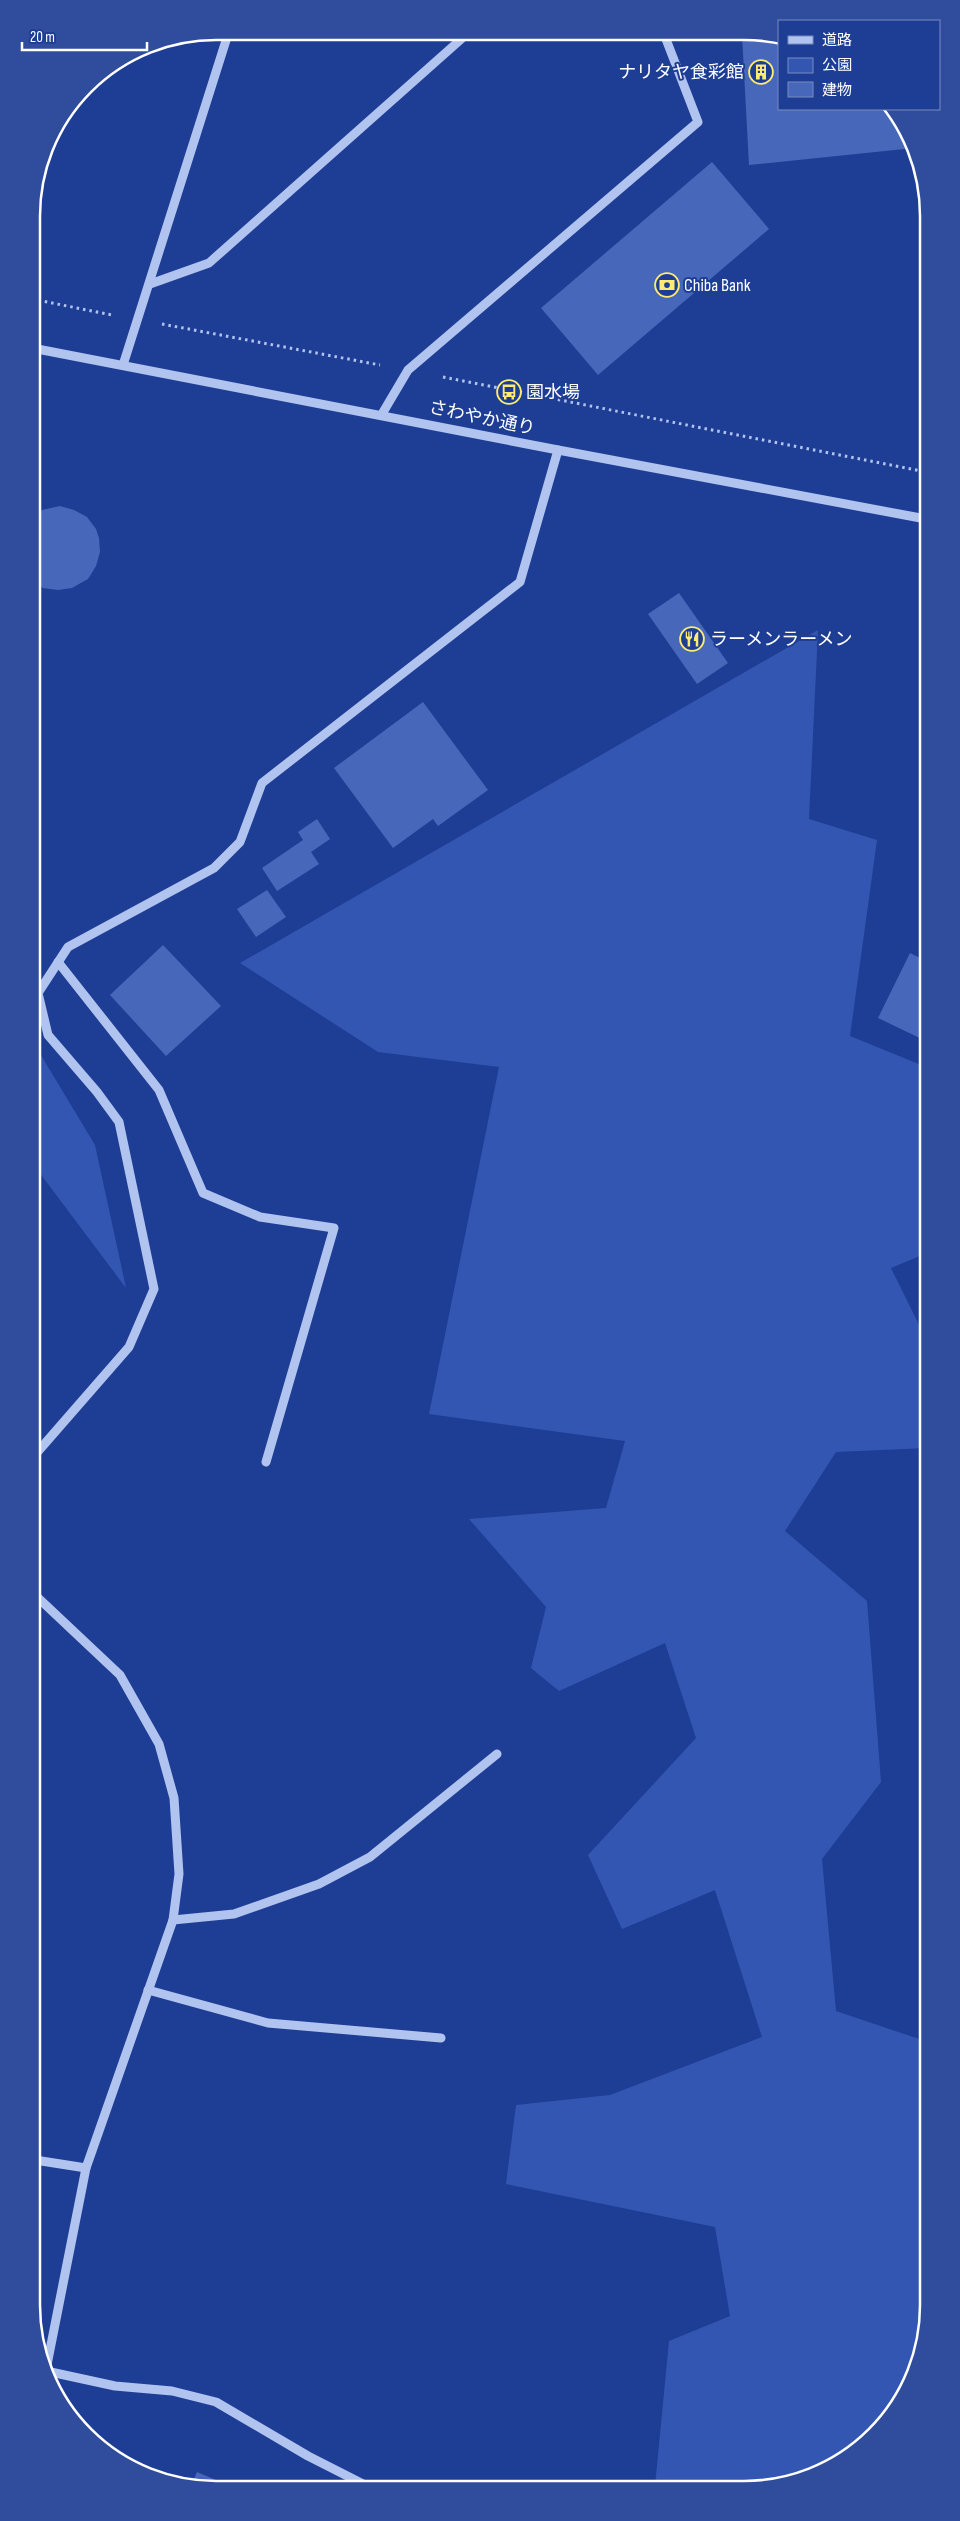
<svg xmlns="http://www.w3.org/2000/svg" width="960" height="2521" font-family="'Sofia Sans Condensed','Noto Sans JP',sans-serif">
  <style>
    .green { fill: #3356b2 }
    .building { fill: #4767bb }
    .lines { fill: none; stroke-linecap: round; stroke-linejoin: round }
    .path { stroke: #b1c3ef; stroke-width: 3; stroke-dasharray: 2.5 4; stroke-linecap: butt }
    .minor { stroke: #b1c3ef; stroke-width: 9 }
    .labels { text-anchor: middle; dominant-baseline: central; stroke-width: 4; stroke-linejoin: round; paint-order: stroke }
    .poi-label { font-size: 18px; fill: #fff; stroke: #1e3e95; text-anchor: start }
    .street-label { font-size: 18px; fill: #fff; stroke: #1e3e95 }
    .rim { fill: none; stroke: #fff; stroke-width: 2.5 }
  </style>
  <rect width="100%" height="100%" fill="#1e3e95"/>
  <g class="green">
    <path d="M 818,630 L 809,819 L 877,840 L 850,1036 L 926,1067 L 927,1253 L 891,1268 L 927,1341 L 927,1448 L 836,1452 L 785,1531 L 867,1601 L 881,1782 L 822,1859 L 836,2011 L 928,2042 L 928,2317 L 915,2375 L 883,2427 L 837,2465 L 780,2486 L 655,2486 L 669,2341 L 730,2316 L 715,2227 L 506,2184 L 516,2105 L 610,2095 L 762,2037 L 715,1890 L 622,1929 L 588,1855 L 696,1738 L 665,1643 L 559,1691 L 531,1668 L 546,1607 L 469,1519 L 606,1508 L 625,1441 L 429,1414 L 499,1067 L 378,1052 L 240,963 Z"/>
    <path d="M 33,1042 L 95,1145 L 126,1288 L 33,1164 Z"/>
  </g>
  <g class="building">
    <path d="M 742,35 L 779,35 L 779,109 L 891,109 L 910,134 L 914,148 L 749,165 Z"/>
    <path d="M 712,162 L 769,229 L 598,375 L 541,308 Z"/>
    <path d="M 60,506 L 74,510 L 87,517 L 96,529 L 99,538 L 100,552 L 96,566 L 88,579 L 72,588 L 58,590 L 43,588 L 32,581 L 32,516 L 42,510 Z"/>
    <path d="M 679,593 L 728,663 L 697,684 L 648,614 Z"/>
    <path d="M 423,702 L 488,790 L 438,826 L 433,819 L 393,848 L 334,768 Z"/>
    <path d="M 317,819 L 330,839 L 311,852 L 319,864 L 277,891 L 262,868 L 303,840 L 298,832 Z"/>
    <path d="M 267,890 L 286,917 L 256,937 L 237,909 Z"/>
    <path d="M 163,945 L 221,1006 L 166,1056 L 110,995 Z"/>
    <path d="M 910,953 L 926,961 L 926,1041 L 878,1018 Z"/>
    <path d="M 197,2472 L 230,2486 L 191,2486 Z"/>
  </g>
  <g class="lines">
    <g class="path">
      <path d="M 32,299 L 112,315"/>
      <path d="M 162,324 L 380,365"/>
      <path d="M 443,377 L 926,472"/>
    </g>
    <g class="minor">
      <path d="M 150,284 L 209,263 L 468,33"/>
      <path d="M 32,348 L 558,450 L 926,519"/>
      <path d="M 123,365 L 229,31"/>
      <path d="M 382,414 L 408,370 L 698,122 L 664,34"/>
      <path d="M 58,962 L 159,1090 L 203,1193 L 260,1217 L 334,1228 L 266,1462"/>
      <path d="M 34,1456 L 129,1347 L 154,1289 L 119,1122 L 97,1092 L 48,1035 L 38,993 L 68,947 L 214,868 L 240,842 L 262,783 L 520,582 L 558,450"/>
      <path d="M 34,1594 L 120,1675 L 159,1744 L 174,1798 L 179,1874 L 173,1920 L 86,2168 L 46,2370"/>
      <path d="M 173,1920 L 234,1914 L 319,1884 L 370,1857 L 497,1754"/>
      <path d="M 148,1990 L 268,2023 L 441,2038"/>
      <path d="M 35,2160 L 86,2168"/>
      <path d="M 46,2371 L 115,2386 L 172,2391 L 216,2402 L 308,2456 L 367,2486"/>
    </g>
  </g>
  <defs>
    <g id="building-ring" transform="scale(1.25)"><circle r="9.5" fill="#1e3e95" stroke="#fdec71" stroke-width="1.5"/><path d="M-4-6H4V6H1V3H-1V6H-4ZM-2.5-4.3h1.7v1.8h-1.7ZM.8-4.3h1.7v1.8H.8ZM-2.5-1h1.7V.8h-1.7ZM.8-1h1.7V.8H.8Z" fill="#fdec71"/></g>
    <g id="bank-ring" transform="scale(1.25)"><circle r="9.5" fill="#1e3e95" stroke="#fdec71" stroke-width="1.5"/><path d="M-6-4H6V4H-6ZM0-2.3a2.3 2.3 0 1 0 0 4.6a2.3 2.3 0 1 0 0-4.6Z" fill="#fdec71"/></g>
    <g id="bus-ring" transform="scale(1.25)"><circle r="9.5" fill="#1e3e95" stroke="#fdec71" stroke-width="1.5"/><path d="M-5-6H5V4H4V6H2V4H-2V6H-4V4H-5ZM-3.5-4V0h7V-4ZM-3.5 1.2v1.5H-2V1.2ZM2 1.2v1.5H3.5V1.2Z" fill="#fdec71"/></g>
    <g id="restaurant-ring" transform="scale(1.25)"><circle r="9.5" fill="#1e3e95" stroke="#fdec71" stroke-width="1.5"/><path d="M-5-6h1v4h1v-4h1v4h1v-4h1v5L-1.5 .5V6h-2V.5L-5-1ZM5-6V6H3V1.5H1.5Q1.5-4 5-6Z" fill="#fdec71"/></g>
  </defs>
  <g fill-rule="evenodd">
    <use href="#building-ring" x="761" y="72"/>
    <use href="#bank-ring" x="667" y="285"/>
    <use href="#bus-ring" x="509" y="392"/>
    <use href="#restaurant-ring" x="692" y="639"/>
  </g>
  <g class="labels">
    <g class="poi-label">
      <text x="744" y="72" text-anchor="end">ナリタヤ食彩館</text>
      <text x="684" y="285">Chiba Bank</text>
      <text x="526" y="392">園水場</text>
      <text x="710" y="639">ラーメンラーメン</text>
    </g>
    <g class="street-label">
      <text transform="translate(482 418) rotate(12)">さわやか通り</text>
    </g>
  </g>
  <path d="M0 0H960V2521H0ZM216 40H744A176 176 0 0 1 920 216V2305A176 176 0 0 1 744 2481H216A176 176 0 0 1 40 2305V216A176 176 0 0 1 216 40Z" fill="#304d9d" fill-rule="evenodd"/>
  <path class="rim" d="M216 40H744A176 176 0 0 1 920 216V2305A176 176 0 0 1 744 2481H216A176 176 0 0 1 40 2305V216A176 176 0 0 1 216 40Z"/>
  <rect x="778" y="20" width="162" height="90" fill="#1e3e95" stroke="#788bbf"/>
  <rect x="788" y="36" width="25" height="8" fill="#b1c3ef" stroke="#788bbf"/>
  <text x="822" y="45" font-size="15" fill="#ffffff">道路</text>
  <rect x="788" y="58" width="25" height="15" fill="#3356b2" stroke="#788bbf"/>
  <text x="822" y="70" font-size="15" fill="#ffffff">公園</text>
  <rect x="788" y="82" width="25" height="15" fill="#4767bb" stroke="#788bbf"/>
  <text x="822" y="95" font-size="15" fill="#ffffff">建物</text>
  <path d="M22 42v8h125v-8" fill="none" stroke="#ffffff" stroke-width="2.5"/>
  <text x="30" y="42" font-size="15" fill="#ffffff" stroke="#1e3e95" stroke-width="4" paint-order="stroke">20 m</text>
</svg>
